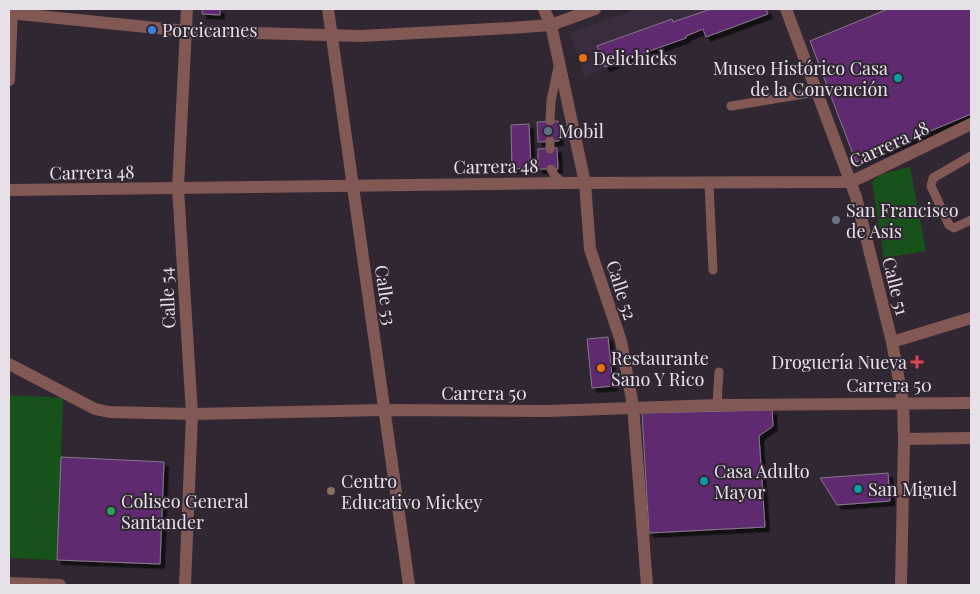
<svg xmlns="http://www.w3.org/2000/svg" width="980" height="594" font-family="'Playfair Display',serif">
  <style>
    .built { fill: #3a2c3e }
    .green { fill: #18521b }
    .building { fill: #602b6f; stroke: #857988; filter: url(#shadow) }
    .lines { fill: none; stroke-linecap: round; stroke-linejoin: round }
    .service { stroke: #815854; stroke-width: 9 }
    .pedestrian { stroke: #815854; stroke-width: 12 }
    .minor { stroke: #815854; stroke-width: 12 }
    .tertiary { stroke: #815854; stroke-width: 12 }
    .shop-dot { fill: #3f7fe0; stroke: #302733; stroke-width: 2 }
    .food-dot { fill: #e8710a; stroke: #302733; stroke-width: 2 }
    .culture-dot { fill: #0f9aa8; stroke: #302733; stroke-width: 2 }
    .service-dot { fill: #5c6f8a; stroke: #302733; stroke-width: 2 }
    .worship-dot { fill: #6b7280; stroke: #302733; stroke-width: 2 }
    .health-dot { fill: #e0444e; stroke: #302733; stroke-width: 2 }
    .education-dot { fill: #8d6e63; stroke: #302733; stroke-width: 2 }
    .leisure-dot { fill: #2e9e5b; stroke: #302733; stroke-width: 2 }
    .labels { text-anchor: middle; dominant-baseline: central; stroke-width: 4; stroke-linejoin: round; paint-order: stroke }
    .poi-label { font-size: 18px; fill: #e7e0e9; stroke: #302733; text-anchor: start }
    .street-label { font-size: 18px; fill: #e7e0e9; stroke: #302733 }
  </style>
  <defs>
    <filter id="shadow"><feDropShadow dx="4.5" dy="4.5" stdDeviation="0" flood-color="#0009"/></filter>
  </defs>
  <rect width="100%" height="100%" fill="#302733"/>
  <path class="built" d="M 637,9 L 766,9 L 768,14 L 706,37 L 703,29 L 686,36 L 686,38 L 605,67 L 585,77 L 570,33 Z"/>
  <g class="green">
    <path d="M 910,167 L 926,251 L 884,258 L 872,182 L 881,174 Z"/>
    <path d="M 9,395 L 63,398 L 57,560 L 9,558 Z"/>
  </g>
  <g class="building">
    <path d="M 202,9 L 220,9 L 220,15 L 202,14 Z"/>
    <path d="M 711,9 L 766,9 L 768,14 L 706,37 L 703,29 L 686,36 L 686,38 L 605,67 L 597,46 L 672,19 L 673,22 Z"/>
    <path d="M 888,9 L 971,9 L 971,114 L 856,162 L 810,41 Z"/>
    <path d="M 558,121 L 559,141 L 538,142 L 537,122 Z"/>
    <path d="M 529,124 L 531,168 L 512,169 L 511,125 Z"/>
    <path d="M 557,148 L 558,169 L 538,169 L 538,149 Z"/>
    <path d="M 608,337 L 613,386 L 592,388 L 587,339 Z"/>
    <path d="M 772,410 L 773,426 L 759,436 L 765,527 L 649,533 L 642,413 Z"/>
    <path d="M 61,457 L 164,462 L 160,564 L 57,560 Z"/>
    <path d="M 888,473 L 890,501 L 837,505 L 820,478 Z"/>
  </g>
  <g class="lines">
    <g class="service">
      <path d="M 731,106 L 817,92"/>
      <path d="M 550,121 L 551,101 L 558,67"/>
      <path d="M 550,141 L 550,149"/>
      <path d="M 971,156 L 933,178 L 931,186 L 949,225 L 954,228 L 971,220"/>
      <path d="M 551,169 L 555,176 L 563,183"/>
      <path d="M 709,184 L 713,270"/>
      <path d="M 717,405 L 719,372"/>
    </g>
    <path class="pedestrian" d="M 904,439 L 971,438"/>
    <g class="minor">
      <path d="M 328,9 L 409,585"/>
      <path d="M 786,9 L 856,197 L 892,342 L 903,403 L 904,439 L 901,585"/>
      <path d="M 9,80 L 12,9"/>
      <path d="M 9,190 L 563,183 L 851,182 L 971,124"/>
      <path d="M 892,342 L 971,318"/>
      <path d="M 9,364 L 95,409 L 109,412 L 192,414 L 384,410 L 548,411 L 717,405 L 971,403"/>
      <path d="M 9,583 L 60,585"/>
      <path d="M 185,585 L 192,414 L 178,188 L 187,9"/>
    </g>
    <g class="tertiary">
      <path d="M 544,9 L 551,25 L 585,183 L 590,249 L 621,341 L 633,406 L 647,585"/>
      <path d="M 9,13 L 186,31 L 361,36 L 511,28 L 551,25 L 595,9"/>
    </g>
  </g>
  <circle class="shop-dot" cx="152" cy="30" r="5"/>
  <g class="food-dot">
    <circle cx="583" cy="58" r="5"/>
    <circle cx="601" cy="368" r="5"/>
  </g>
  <g class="culture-dot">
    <circle cx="898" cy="78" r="5"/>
    <circle cx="704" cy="481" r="5"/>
    <circle cx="858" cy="489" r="5"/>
  </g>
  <circle class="service-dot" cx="548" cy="131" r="5"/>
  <circle class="worship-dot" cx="836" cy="220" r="5"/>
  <path class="health-dot" d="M914.5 354.5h5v5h5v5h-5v5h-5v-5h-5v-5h5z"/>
  <circle class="education-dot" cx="331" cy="491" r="5"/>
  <circle class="leisure-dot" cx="111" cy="511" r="5"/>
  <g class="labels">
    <g class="poi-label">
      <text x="162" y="30">Porcicarnes</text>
      <text x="593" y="58">Delichicks</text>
      <text x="888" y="68" text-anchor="end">Museo Histórico Casa<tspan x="888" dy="21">de la Convención</tspan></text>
      <text x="558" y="131">Mobil</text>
      <text x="846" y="210">San Francisco<tspan x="846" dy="21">de Asis</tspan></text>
      <text x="611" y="358">Restaurante<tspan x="611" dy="21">Sano Y Rico</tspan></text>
      <text x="907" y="362" text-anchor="end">Droguería Nueva</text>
      <text x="714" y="471">Casa Adulto<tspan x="714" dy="21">Mayor</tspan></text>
      <text x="341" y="481">Centro<tspan x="341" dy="21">Educativo Mickey</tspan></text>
      <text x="868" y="489">San Miguel</text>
      <text x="121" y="501">Coliseo General<tspan x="121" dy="21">Santander</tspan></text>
    </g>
    <g class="street-label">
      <text transform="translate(889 144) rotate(-25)">Carrera 48</text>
      <text transform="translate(496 166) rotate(-1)">Carrera 48</text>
      <text transform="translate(92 172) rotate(-1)">Carrera 48</text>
      <text transform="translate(896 286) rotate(76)">Calle 51</text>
      <text transform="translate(622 290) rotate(72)">Calle 52</text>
      <text transform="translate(386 295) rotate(82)">Calle 53</text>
      <text transform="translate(167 298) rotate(-93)">Calle 54</text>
      <text x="889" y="385">Carrera 50</text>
      <text x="484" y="393">Carrera 50</text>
    </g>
  </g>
  <rect width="980" height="594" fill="none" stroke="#e7e0e9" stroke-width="20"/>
</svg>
